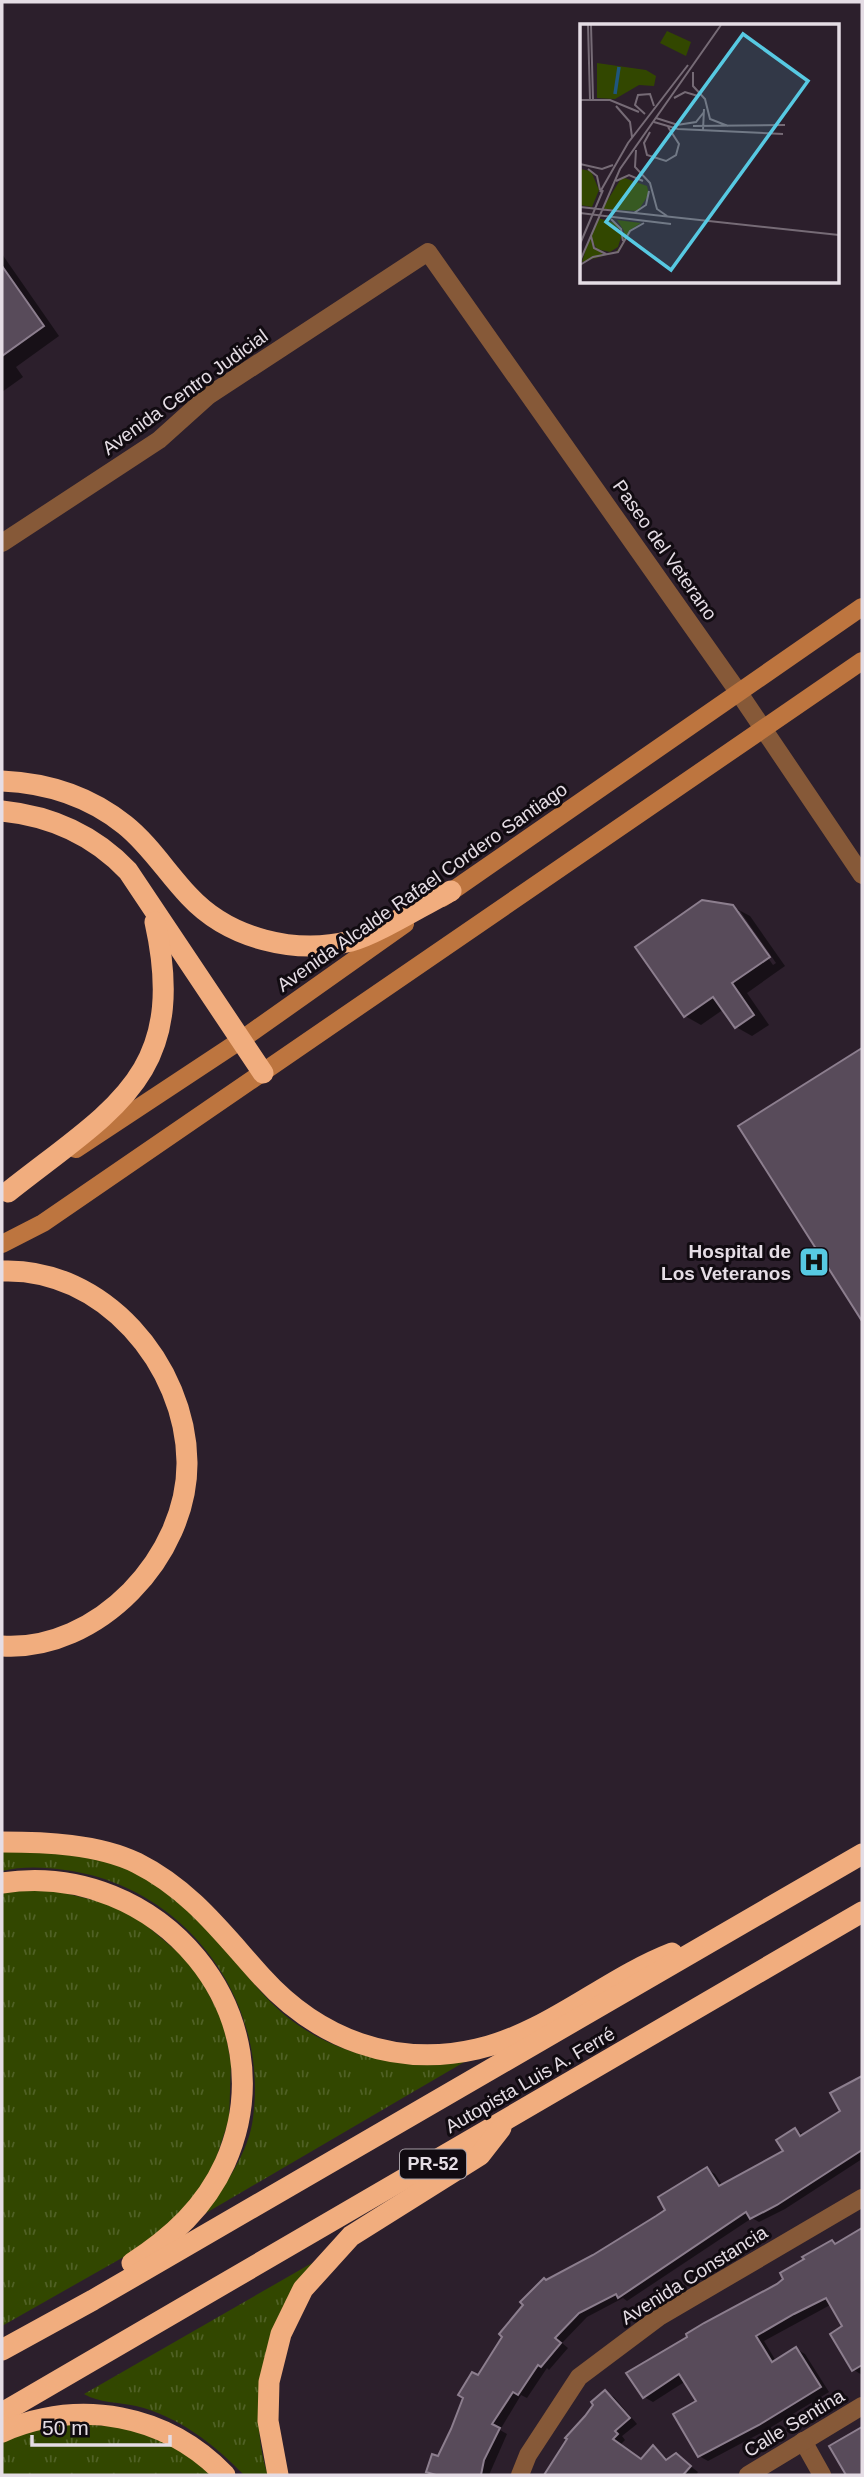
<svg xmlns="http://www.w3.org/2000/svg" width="864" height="2477" font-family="Arial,sans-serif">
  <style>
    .grass { fill: url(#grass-tufts) }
    .shadow { fill: #0007; fill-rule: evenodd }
    .building { fill: #584b5a; stroke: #8c7e8e; stroke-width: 2 }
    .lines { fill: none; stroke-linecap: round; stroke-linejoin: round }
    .street { stroke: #865938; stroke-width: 18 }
    .secondary { stroke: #bd753f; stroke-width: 18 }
    .highway { stroke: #f1ad7e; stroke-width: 21 }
    .labels { text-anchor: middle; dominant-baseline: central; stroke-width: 6; stroke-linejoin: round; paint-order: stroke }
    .shield { fill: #110b11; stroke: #a59ea5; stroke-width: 2 }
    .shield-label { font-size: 18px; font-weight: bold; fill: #e5dde5 }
    .street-label { font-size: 19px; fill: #e5dde5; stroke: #110b11 }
    .poi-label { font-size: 19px; font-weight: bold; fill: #e5dde5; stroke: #110b11; text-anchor: end }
    .inset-river { fill: none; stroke: #1f567e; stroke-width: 3.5 }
    .inset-road { fill: none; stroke: #766b76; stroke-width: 2 }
    .view { fill: #57c9e2; fill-opacity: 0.15; stroke: #57c9e2; stroke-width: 3.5 }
    .inset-edge { fill: none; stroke: #e5dde5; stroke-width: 3.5 }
  </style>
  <defs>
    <pattern id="grass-tufts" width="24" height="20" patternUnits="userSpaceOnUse" patternTransform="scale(1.75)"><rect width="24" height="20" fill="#324700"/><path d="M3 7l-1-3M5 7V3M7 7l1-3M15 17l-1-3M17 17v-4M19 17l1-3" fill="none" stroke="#506125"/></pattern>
  </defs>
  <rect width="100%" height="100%" fill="#2c1f2c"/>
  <g class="grass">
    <path d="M 2,1851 C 52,1852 107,1854 151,1881 C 198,1910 227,1954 263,1994 C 316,2053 390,2069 466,2061 L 206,2213 C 225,2185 249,2152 253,2118 C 269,1999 185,1886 65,1870 C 45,1867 22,1866 2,1871 Z"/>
    <path d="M 44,1888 L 126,1908 L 193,1965 L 221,2017 L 227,2041 L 231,2063 L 229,2119 L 210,2177 L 194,2200 L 143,2246 L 2,2326 L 2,1890 Z"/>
    <path d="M 312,2263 C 302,2280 288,2297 281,2315 C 261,2364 250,2424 268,2475 L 244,2475 C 214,2444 178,2416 136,2406 C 118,2402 99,2403 84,2394 Z"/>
    <path d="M 62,2424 L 121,2426 L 170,2443 L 214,2475 L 2,2475 L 2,2441 L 25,2431 Z"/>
  </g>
  <g class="shadow">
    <path d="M 2,254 L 59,336 L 16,367 L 23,377 L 2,392 Z"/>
    <path d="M 733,907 L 750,916 L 785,966 L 747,993 L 769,1025 L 752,1036 L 736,1027 L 724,1009 L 701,1025 L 685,1016 ZM 736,911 L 740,911 L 776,963 L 773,965 Z"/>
    <path d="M 862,1050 L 862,1318 L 741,1127 Z"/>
    <path d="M 861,2079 L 862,2159 L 785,2209 L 759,2222 L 752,2218 L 627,2301 L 623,2298 L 587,2317 L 562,2343 L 568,2348 L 549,2370 L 547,2368 L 527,2398 L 521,2395 L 500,2430 L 507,2434 L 489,2475 L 426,2475 L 433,2456 L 439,2458 L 478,2377 L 546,2282 L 657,2218 L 707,2169 L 715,2174 L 723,2186 L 785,2151 L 795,2130 L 805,2135 L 842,2111 Z"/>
    <path d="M 862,2231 L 862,2375 L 854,2370 L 845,2327 L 832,2304 L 764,2341 L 776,2361 L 796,2349 L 805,2354 L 829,2392 L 768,2429 L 708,2461 L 699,2456 L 698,2402 L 686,2381 L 653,2402 L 644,2397 L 832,2242 L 837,2244 Z"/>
    <path d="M 605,2392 L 614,2397 L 637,2424 L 622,2436 L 625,2440 L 620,2445 L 642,2461 L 653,2447 L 669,2460 L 676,2455 L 698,2472 L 696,2475 L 547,2475 L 553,2462 Z"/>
  </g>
  <g class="building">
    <path d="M 2,266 L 44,326 L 2,356 Z"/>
    <path d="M 702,900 L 733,905 L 770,957 L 732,983 L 754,1015 L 735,1028 L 713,997 L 684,1017 L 635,947 Z"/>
    <path d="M 862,1048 L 862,1321 L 738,1126 Z"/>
    <path d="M 862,2076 L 862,2150 L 777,2205 L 750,2219 L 746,2212 L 618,2298 L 616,2294 L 579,2313 L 555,2338 L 561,2343 L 541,2367 L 538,2365 L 518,2395 L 513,2392 L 492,2424 L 500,2428 L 484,2460 L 481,2475 L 436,2475 L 426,2472 L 432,2454 L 438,2456 L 451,2429 L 463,2398 L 458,2395 L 472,2372 L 478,2375 L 502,2337 L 499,2334 L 523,2305 L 520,2302 L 544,2278 L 546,2280 L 593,2255 L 656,2216 L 665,2210 L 658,2197 L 707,2167 L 719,2186 L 783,2151 L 776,2140 L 795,2128 L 800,2136 L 840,2111 L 830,2093 Z"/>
    <path d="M 862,2228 L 862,2365 L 852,2371 L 830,2334 L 842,2326 L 826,2298 L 794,2314 L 756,2336 L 772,2362 L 796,2347 L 821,2387 L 759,2425 L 698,2457 L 673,2414 L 696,2401 L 679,2374 L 643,2398 L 626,2373 L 687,2337 L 686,2334 L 704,2323 L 777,2284 L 783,2279 L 780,2273 L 804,2259 L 802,2257 L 832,2240 L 835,2244 Z"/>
    <path d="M 605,2390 L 630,2418 L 615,2431 L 618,2434 L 613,2439 L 641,2459 L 653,2445 L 666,2460 L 676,2453 L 691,2466 L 683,2475 L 544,2475 L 567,2439 L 565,2438 L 585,2416 L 593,2405 L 591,2402 Z"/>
    <path d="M 862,2427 L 862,2475 L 846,2475 L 829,2446 Z"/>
  </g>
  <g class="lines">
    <g class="street">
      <path d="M 2,543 L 159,440 L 208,396 L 428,252 L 739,693 L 862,875"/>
      <path d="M 803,2441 L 822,2475"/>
      <path d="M 520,2475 L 528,2455 L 579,2377 L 659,2317 L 862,2198"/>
      <path d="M 748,2475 L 862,2406"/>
    </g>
    <g class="secondary">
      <path d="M 442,898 L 862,607"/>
      <path d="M 76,1149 L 241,1040 L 405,924"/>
      <path d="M 2,1244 L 43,1223 L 862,661"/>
    </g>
    <g class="highway">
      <path d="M 2,781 C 47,783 89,796 125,825 C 150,845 167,873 189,896 C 229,939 295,955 351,941 C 377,934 425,904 451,891"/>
      <path d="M 2,811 C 51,816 93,834 128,871 L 263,1073"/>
      <path d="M 8,1192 C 114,1108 189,1075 155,922"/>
      <path d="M 2,1271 C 103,1267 186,1365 187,1462 C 188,1556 98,1652 2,1646"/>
      <path d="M 2,1842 C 45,1842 98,1844 137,1863 C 191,1890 223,1934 262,1977 C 318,2039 395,2068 477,2049 C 548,2033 605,1979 672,1953"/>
      <path d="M 2,1883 C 158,1859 291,2014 225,2163 C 205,2207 172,2237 132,2263"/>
      <path d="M 2,2350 L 93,2300 L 862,1854"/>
      <path d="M 2,2413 L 862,1912"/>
      <path d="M 2,2432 C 80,2398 166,2414 225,2475"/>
      <path d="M 278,2475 L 268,2421 L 269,2382 L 281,2334 L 303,2289 L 351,2236 L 480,2155 L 501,2128"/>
    </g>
  </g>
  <defs>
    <g id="hospital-square" transform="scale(1.575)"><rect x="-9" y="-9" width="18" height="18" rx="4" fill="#57c9e2" stroke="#110b11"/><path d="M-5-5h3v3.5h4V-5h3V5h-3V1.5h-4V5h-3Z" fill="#111"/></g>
  </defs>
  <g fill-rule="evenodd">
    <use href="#hospital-square" x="814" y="1262"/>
  </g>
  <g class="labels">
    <rect class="shield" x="400" y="2149.5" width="66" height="29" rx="5"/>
    <g class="shield-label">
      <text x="433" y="2164">PR-52</text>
    </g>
    <g class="street-label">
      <text transform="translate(185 392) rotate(-36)">Avenida Centro Judicial</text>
      <text transform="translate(665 550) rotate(55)">Paseo del Veterano</text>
      <text transform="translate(422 887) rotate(-35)">Avenida Alcalde Rafael Cordero Santiago</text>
      <text transform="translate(530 2080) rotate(-30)">Autopista Luis A. Ferré</text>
      <text transform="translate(694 2275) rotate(-32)">Avenida Constancia</text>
      <text transform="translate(794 2423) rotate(-31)">Calle Sentina</text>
    </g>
    <g class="poi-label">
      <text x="791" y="1251">Hospital de<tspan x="791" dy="22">Los Veteranos</tspan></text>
    </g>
  </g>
  <g transform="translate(580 24)">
    <rect width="259" height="259" fill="#2c1f2c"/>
    <path d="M 87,7 L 111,18 L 106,32 L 80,19 ZM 17,39 L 66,46 L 76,52 L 74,62 L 59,61 L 35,75 L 17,74 ZM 0,145 L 11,147 L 19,166 L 12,183 L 0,181 ZM 42,153 L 67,162 L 69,170 L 58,187 L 22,185 ZM 18,194 L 35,199 L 42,210 L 38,223 L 30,228 L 17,225 L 10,213 L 13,223 L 23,230 L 35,229 L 43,219 L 44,207 L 37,196 L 61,199 L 50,206 L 42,223 L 37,228 L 2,238 L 10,212 Z" fill="#324700"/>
    <path class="inset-river" d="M 35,70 L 39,43"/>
    <path class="inset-road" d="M 8,1 L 10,76M 11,1 L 13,76M 113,48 L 113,62 L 125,75 L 130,95 L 148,102M 94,74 L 105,68 L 118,72M 0,76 L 30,76 L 59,88M 36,82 L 50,98 L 52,113M 65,90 L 55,81 L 58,71 L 70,70 L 74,82M 76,94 L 98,101M 74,98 L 98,105 L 203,110M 97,101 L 116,98 L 124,88M 113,102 L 205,101M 123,106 L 124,85M 70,108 L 64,119 L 67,131 L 86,137 L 96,131 L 99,120 L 88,103M 56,126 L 55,143 L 70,159 L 77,185 L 87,192M 0,140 L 22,145 L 33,141M 8,145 L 17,152 L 20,166M 36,157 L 49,151 L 63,157M 20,168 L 48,119 L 108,41M 0,183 L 259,211M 0,189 L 91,200M 54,189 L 66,181 L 69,167M 31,195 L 41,205 L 43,217M 11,212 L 14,224 L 26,230M 0,220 L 23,166M 0,237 L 40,145 L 141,1M 0,241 L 13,233 L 38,228 L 50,207 L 64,199"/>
    <path class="view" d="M 163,10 L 228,57 L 91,246 L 26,198 Z"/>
    <rect width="259" height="259" class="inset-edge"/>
  </g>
  <rect width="864" height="2477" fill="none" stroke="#e5dde5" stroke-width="7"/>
  <path d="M32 2435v10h138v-10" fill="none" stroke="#e5dde5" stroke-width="3.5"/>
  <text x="42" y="2435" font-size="21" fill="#e5dde5" stroke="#110b11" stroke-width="5" paint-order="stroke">50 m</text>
</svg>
